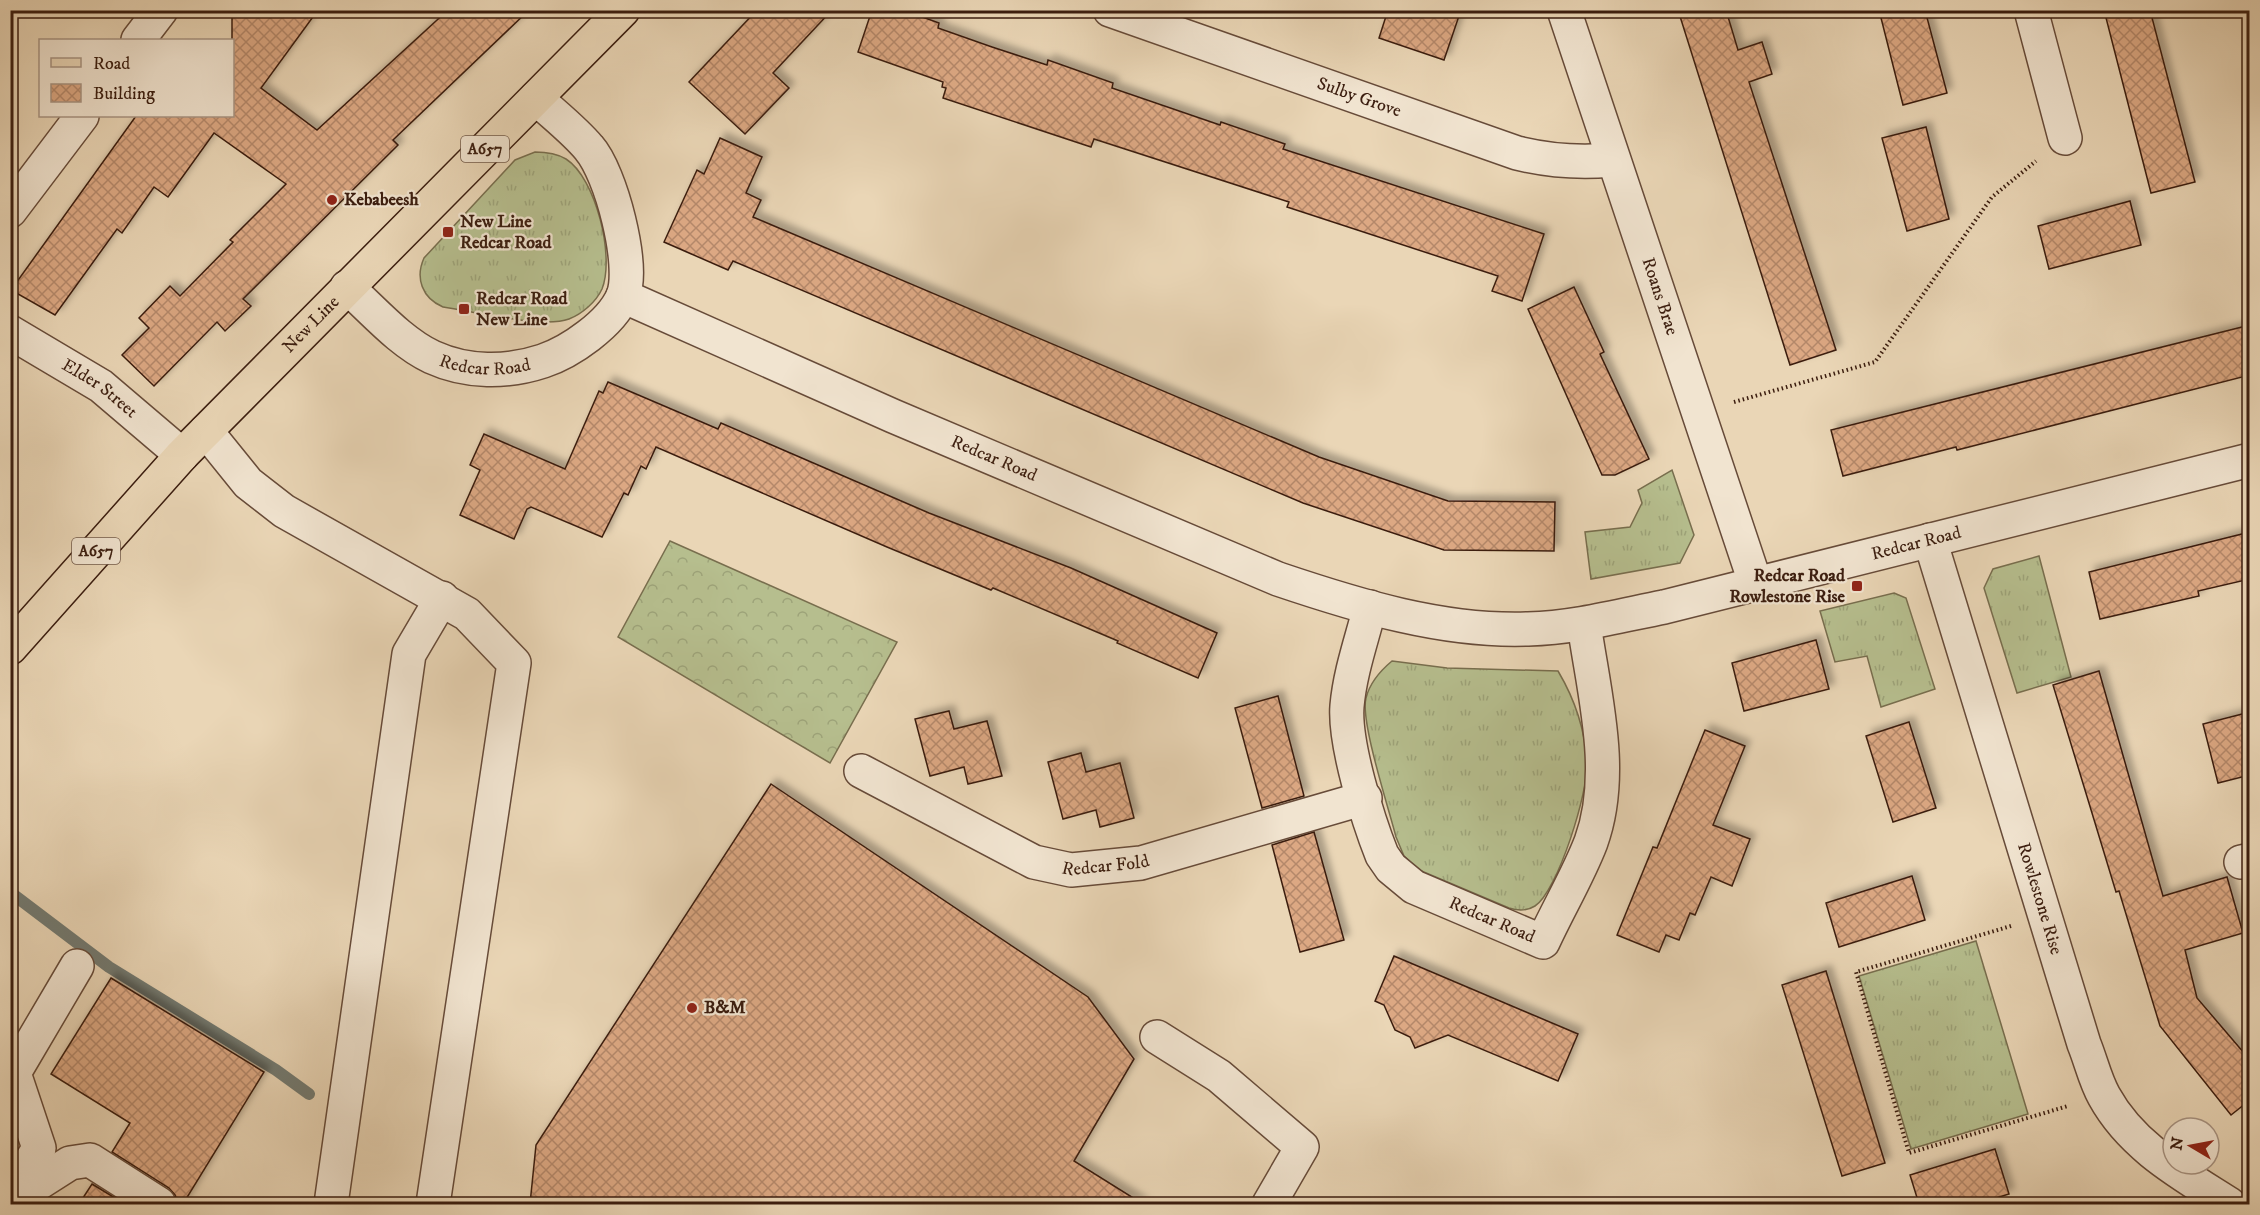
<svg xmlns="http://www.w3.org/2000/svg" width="2260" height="1215" font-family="'IM FELL DW Pica',serif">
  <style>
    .grass { fill: url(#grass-tufts); stroke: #786e4e; stroke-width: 1.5 }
    .forest { fill: url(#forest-crowns); stroke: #786e4e; stroke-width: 1.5 }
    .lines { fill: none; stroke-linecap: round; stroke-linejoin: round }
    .stream { stroke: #737a71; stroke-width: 12 }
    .building { fill: url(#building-cross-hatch); stroke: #3b1d0f; stroke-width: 1.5; filter: url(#shadow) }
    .minor-casing { stroke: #674b39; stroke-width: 36 }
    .major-casing { stroke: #3b1d0f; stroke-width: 36 }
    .path { stroke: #3b1d0f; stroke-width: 4; stroke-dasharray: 1.5 3; stroke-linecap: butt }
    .minor { stroke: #f1e4d0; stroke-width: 33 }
    .major { stroke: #ead6b6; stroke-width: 33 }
    .poi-dot { fill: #8f2418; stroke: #f1e4d0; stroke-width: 2 }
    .labels { text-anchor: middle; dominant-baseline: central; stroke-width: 4.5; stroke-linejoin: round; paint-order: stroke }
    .shield { fill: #f1e4d0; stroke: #725949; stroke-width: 1.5 }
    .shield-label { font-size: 16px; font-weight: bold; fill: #3b1d0f }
    .street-label { font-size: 18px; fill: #3b1d0f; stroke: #f1e4d0 }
    .poi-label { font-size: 18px; font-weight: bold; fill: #3b1d0f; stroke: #f1e4d0; text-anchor: start }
  </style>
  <defs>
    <pattern id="grass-tufts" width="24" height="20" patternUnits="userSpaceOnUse" patternTransform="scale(1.5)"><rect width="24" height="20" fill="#b6be8e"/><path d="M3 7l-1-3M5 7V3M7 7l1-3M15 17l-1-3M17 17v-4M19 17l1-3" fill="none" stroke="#9da379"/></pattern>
    <pattern id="forest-crowns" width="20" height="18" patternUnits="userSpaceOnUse" patternTransform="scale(1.5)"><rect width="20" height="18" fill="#b6be8e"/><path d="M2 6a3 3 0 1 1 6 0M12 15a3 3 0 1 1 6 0" fill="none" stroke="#9da379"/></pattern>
    <pattern id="building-cross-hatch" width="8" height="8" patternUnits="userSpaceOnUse" patternTransform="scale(1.5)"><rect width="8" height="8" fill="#dca883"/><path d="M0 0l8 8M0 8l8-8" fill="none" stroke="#b4886a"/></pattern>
    <filter id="shadow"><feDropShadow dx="5.5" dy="-5.5" stdDeviation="3" flood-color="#0004"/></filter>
  </defs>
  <rect width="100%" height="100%" fill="#ead6b6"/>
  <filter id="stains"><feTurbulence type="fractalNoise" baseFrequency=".00333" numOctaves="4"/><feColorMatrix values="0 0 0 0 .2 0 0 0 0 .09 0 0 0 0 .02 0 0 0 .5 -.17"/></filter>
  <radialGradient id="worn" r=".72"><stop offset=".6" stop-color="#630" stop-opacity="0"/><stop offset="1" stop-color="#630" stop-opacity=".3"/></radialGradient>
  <g class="grass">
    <path d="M 535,152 C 546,152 556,153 566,159 C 596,178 615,257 602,289 C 596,302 582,314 569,319 C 542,329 473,311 443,307 C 422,298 415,278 424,258 L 515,160 Z"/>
    <path d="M 1672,470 L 1694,535 L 1680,563 L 1591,579 L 1585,532 L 1630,527 L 1642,503 L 1638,490 Z"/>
    <path d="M 2039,556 L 2071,677 L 2017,693 L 1984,588 L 1993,569 Z"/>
    <path d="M 1894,593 L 1906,598 L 1935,689 L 1881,707 L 1867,656 L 1835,662 L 1820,611 Z"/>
    <path d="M 1392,661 L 1447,668 L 1558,671 C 1574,698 1585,730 1587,762 C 1589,790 1558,891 1535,906 C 1527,911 1518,911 1509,908 L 1419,870 L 1404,856 L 1396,837 C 1389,809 1360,721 1366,698 C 1370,682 1380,671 1392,661 Z"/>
    <path d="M 1976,941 L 2028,1114 L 1911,1149 L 1859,976 Z"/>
  </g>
  <path class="forest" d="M 670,541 L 897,642 L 830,763 L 618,637 Z"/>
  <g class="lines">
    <path class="stream" d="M 10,892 L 109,967 L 276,1070 L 309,1094"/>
  </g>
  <g class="building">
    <path d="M 232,10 L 318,10 L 261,88 L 317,130 L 448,10 L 529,10 L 393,140 L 398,145 L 243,299 L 251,306 L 225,331 L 217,322 L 154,386 L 122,355 L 149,328 L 139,318 L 170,286 L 180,296 L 233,242 L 230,240 L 286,184 L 214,133 L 168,197 L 154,187 L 122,233 L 117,229 L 55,315 L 11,290 L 136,116 L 232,116 Z"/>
    <path d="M 757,10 L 832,10 L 773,73 L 789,88 L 745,134 L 689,82 Z"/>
    <path d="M 872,10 L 903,10 L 939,23 L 938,28 L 992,47 L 1047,65 L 1048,60 L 1113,83 L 1112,88 L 1220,125 L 1221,122 L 1285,144 L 1283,149 L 1544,234 L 1522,301 L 1492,291 L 1498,276 L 1287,207 L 1289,202 L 1094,139 L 1091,147 L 943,98 L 946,88 L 942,87 L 943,82 L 858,52 Z"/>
    <path d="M 1388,10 L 1461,10 L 1444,60 L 1379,38 Z"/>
    <path d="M 1678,10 L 1726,10 L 1738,50 L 1762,42 L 1772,74 L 1749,82 L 1836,350 L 1790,365 Z"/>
    <path d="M 1879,10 L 1925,10 L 1947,93 L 1903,105 Z"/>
    <path d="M 2104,10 L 2150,10 L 2195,182 L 2151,193 Z"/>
    <path d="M 1926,127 L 1949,219 L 1907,231 L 1882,138 Z"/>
    <path d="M 720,138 L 762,157 L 746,193 L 761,200 L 753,217 L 1319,457 L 1448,501 L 1555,502 L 1554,551 L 1444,550 L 1303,503 L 733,261 L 728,270 L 664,242 L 697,170 L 704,174 Z"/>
    <path d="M 2130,201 L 2141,245 L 2049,269 L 2038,226 Z"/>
    <path d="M 1574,287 L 1604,352 L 1600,354 L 1649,459 L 1615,475 L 1602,475 L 1528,309 Z"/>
    <path d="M 2250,325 L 2250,375 L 1957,450 L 1956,447 L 1843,476 L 1831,430 Z"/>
    <path d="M 608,382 L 718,429 L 721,423 L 929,513 L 1071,568 L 1217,633 L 1198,678 L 1117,643 L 1118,641 L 993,588 L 991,590 L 887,547 L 656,447 L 646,469 L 641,466 L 628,495 L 624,493 L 602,537 L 531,507 L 527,509 L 514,539 L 460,515 L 480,470 L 470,465 L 484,434 L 565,469 L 599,391 L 603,393 Z"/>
    <path d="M 2250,532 L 2250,579 L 2198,591 L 2199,596 L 2100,619 L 2089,572 Z"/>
    <path d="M 1816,640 L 1829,689 L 1744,711 L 1732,663 Z"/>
    <path d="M 2099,671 L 2163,896 L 2227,877 L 2243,933 L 2185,950 L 2197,998 L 2250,1060 L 2250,1100 L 2231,1115 L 2160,1026 L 2119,891 L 2116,892 L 2078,767 L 2053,685 Z"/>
    <path d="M 1278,696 L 1304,796 L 1262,808 L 1235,708 Z"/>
    <path d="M 949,711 L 954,729 L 987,721 L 1002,776 L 968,784 L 964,767 L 930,776 L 915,719 Z"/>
    <path d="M 2250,712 L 2250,775 L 2218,783 L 2203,724 Z"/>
    <path d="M 1909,722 L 1936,808 L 1893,822 L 1866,736 Z"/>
    <path d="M 1705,730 L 1745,746 L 1713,825 L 1750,839 L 1732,886 L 1711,877 L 1695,915 L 1690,913 L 1679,940 L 1666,935 L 1659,952 L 1617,935 L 1653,847 L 1657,848 Z"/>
    <path d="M 1081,753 L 1086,772 L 1120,763 L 1134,818 L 1100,827 L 1096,810 L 1063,819 L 1048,762 Z"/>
    <path d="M 771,784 L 1088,997 L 1134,1059 L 1074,1161 L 1143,1204 L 530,1204 L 536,1145 Z"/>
    <path d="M 1314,832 L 1344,940 L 1300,952 L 1272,845 Z"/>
    <path d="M 1912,876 L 1925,920 L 1839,947 L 1826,903 Z"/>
    <path d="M 1394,956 L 1578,1034 L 1558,1081 L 1448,1035 L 1415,1048 L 1410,1037 L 1395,1030 L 1384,1005 L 1375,1001 Z"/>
    <path d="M 1826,971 L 1885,1163 L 1842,1176 L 1782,985 Z"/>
    <path d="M 111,978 L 264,1072 L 183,1204 L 178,1204 L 175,1195 L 169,1188 L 112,1152 L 130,1123 L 51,1074 Z"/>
    <path d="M 1995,1149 L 2009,1194 L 1976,1204 L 1919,1204 L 1910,1175 Z"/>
    <path d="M 92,1184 L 125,1204 L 79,1204 Z"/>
  </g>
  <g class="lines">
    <g class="minor-casing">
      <g id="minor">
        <path id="s1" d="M 1110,10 L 1517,153 C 1550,161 1578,163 1611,160"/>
        <path id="s2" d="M 1564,10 L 1755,582"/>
        <path d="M 2031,10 L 2065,138"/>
        <path d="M 138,40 L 161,10"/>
        <path d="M 10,211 L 82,116"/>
        <path id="s3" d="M 347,287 C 373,310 400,342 432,357 C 467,373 507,373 543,361 C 570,352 611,324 623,296 C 635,265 611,173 589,148 C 574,130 553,114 536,98"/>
        <path id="s4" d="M 623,296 L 893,416 L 1278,579 C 1358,606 1443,632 1528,629 C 1574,628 1619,616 1664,607 L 2250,460"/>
        <path id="s5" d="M 10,332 L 101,386 L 182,455"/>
        <path d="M 206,431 L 248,483 L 284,511 L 467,614 L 514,663 L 433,1204"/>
        <path id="s6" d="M 1930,540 L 2084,1044 C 2091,1061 2095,1080 2104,1096 C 2132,1147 2182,1174 2229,1204"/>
        <path id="s7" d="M 1370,607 C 1362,639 1350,672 1347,706 C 1344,743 1368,820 1382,855 L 1391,868 L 1414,887 L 1543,942 C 1558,909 1578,876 1591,842 C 1616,773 1594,694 1584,624"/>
        <path id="s8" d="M 861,771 L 1034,862 L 1071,870 L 1141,863 L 1365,798"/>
        <path d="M 2241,862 L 2250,860"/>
        <path d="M 1157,1037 L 1219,1076 L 1302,1147 L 1269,1204"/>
        <path d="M 10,1196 L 39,1148 L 14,1073 L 77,966"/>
        <path d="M 12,1200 L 70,1163 L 90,1160 L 159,1204"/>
        <path d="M 331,1204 L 409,654 L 442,598"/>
      </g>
    </g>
    <g class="major-casing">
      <g id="major">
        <path id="s9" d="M 10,648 L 182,455 L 623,10"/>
      </g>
    </g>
    <g class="path">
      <path d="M 1734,402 L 1875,362 L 1992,197 L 2036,161"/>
      <path d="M 2011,926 L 1856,972 L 1909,1153 L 2068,1106"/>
    </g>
    <use href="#minor" class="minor"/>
    <use href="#major" class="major"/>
  </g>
  <g class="poi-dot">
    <circle cx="332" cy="200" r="6"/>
    <rect x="442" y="226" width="12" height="12" rx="3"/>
    <rect x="458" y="303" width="12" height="12" rx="3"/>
    <rect x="1851" y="580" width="12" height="12" rx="3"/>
    <circle cx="692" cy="1008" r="6"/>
  </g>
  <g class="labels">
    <g class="shield">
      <rect x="461" y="136" width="48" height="26" rx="4.5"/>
      <rect x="72" y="538" width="48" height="26" rx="4.5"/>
    </g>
    <g class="shield-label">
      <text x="485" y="149">A657</text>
      <text x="96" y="551">A657</text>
    </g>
    <g class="street-label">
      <text stroke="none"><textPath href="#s1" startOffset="264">Sulby Grove</textPath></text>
      <text stroke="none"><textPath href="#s2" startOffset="302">Roans Brae</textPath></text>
      <text stroke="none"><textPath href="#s9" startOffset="442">New Line</textPath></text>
      <text stroke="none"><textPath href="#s3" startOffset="165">Redcar Road</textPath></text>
      <text stroke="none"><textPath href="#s5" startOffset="106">Elder Street</textPath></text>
      <text stroke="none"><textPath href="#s4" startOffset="405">Redcar Road</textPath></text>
      <text stroke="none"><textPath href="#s4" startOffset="1368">Redcar Road</textPath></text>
      <text stroke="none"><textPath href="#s8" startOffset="268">Redcar Fold</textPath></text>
      <text stroke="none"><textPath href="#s6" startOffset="375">Rowlestone Rise</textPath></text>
      <text stroke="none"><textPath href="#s7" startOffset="386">Redcar Road</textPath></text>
    </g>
    <g class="poi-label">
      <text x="344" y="200">Kebabeesh</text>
      <text x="460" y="222">New Line<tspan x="460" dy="21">Redcar Road</tspan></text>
      <text x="476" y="299">Redcar Road<tspan x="476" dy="21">New Line</tspan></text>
      <text x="1845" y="576" text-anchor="end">Redcar Road<tspan x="1845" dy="21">Rowlestone Rise</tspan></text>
      <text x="704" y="1008">B&amp;M</text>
    </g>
  </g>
  <rect width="2260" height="1215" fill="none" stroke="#ead6b6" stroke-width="36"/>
  <rect x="12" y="12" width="2236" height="1191" fill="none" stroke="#3b1d0f" stroke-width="3"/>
  <rect x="18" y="18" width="2224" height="1179" fill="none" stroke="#3b1d0f" stroke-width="1.5"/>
  <rect x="39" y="39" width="195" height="78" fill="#f1e4d0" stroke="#a89483" stroke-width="1.5"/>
  <rect x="51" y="58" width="30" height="9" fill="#ead6b6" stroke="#a89483" stroke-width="1.5"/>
  <text x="93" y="69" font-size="18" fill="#3b1d0f">Road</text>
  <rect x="51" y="84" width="30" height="18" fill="url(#building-cross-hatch)" stroke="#a89483" stroke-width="1.5"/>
  <text x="93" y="99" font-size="18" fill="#3b1d0f">Building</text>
  <g transform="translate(2191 1146) rotate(280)"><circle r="28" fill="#f1e4d0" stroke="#a89483" stroke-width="1.5"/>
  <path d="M0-4.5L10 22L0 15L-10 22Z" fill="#8f2418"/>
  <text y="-9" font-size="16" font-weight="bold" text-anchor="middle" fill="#3b1d0f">N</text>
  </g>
  <rect width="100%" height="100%" filter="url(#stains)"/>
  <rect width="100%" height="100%" fill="url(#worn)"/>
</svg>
